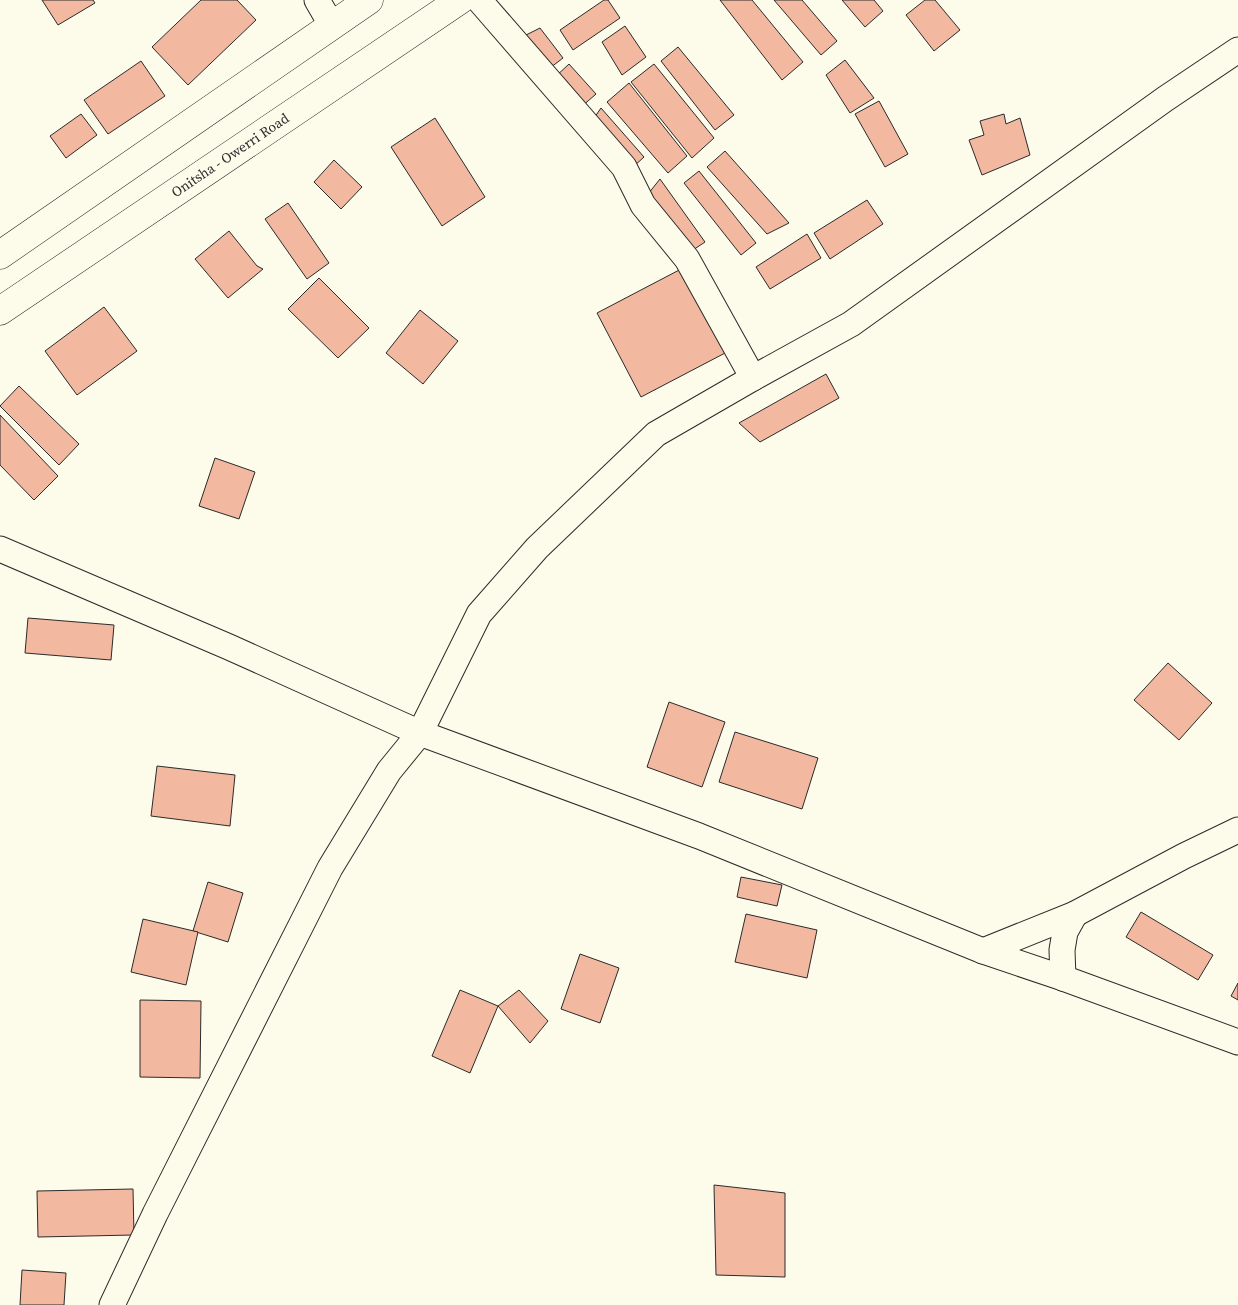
<svg xmlns="http://www.w3.org/2000/svg" width="1238" height="1305" font-family="'Source Serif 4',serif">
  <style>
    .building { fill: #f2b8a0; stroke: #2b2b2b }
    .lines { fill: none; stroke-linecap: round; stroke-linejoin: round }
    .minor-casing { stroke: #2b2b2b; stroke-width: 27 }
    .trunk-casing { stroke: #2b2b2b; stroke-width: 29 }
    .minor { stroke: #fdfbea; stroke-width: 25 }
    .trunk { stroke: #fdfbea; stroke-width: 28 }
    .labels { text-anchor: middle; dominant-baseline: central; stroke-width: 4; stroke-linejoin: round; paint-order: stroke }
    .street-label { font-size: 14px; fill: #2b2b2b; stroke: #fdfbea }
  </style>
  <rect width="100%" height="100%" fill="#fdfbea"/>
  <g class="building">
    <path d="M 42,0 L 93,0 L 95,3 L 58,25 Z"/>
    <path d="M 201,0 L 237,0 L 256,20 L 188,85 L 152,47 Z"/>
    <path d="M 604,0 L 608,0 L 620,18 L 573,50 L 560,30 Z"/>
    <path d="M 720,0 L 752,0 L 803,62 L 782,80 Z"/>
    <path d="M 774,0 L 802,0 L 837,41 L 821,55 Z"/>
    <path d="M 842,0 L 874,0 L 883,11 L 865,27 Z"/>
    <path d="M 925,0 L 935,0 L 960,30 L 934,51 L 906,15 Z"/>
    <path d="M 625,26 L 646,57 L 622,75 L 602,42 Z"/>
    <path d="M 540,28 L 563,58 L 546,71 L 520,38 Z"/>
    <path d="M 678,47 L 734,115 L 715,130 L 661,61 Z"/>
    <path d="M 845,60 L 874,98 L 850,113 L 826,75 Z"/>
    <path d="M 141,61 L 165,96 L 108,134 L 84,100 Z"/>
    <path d="M 569,64 L 596,94 L 580,108 L 554,78 Z"/>
    <path d="M 654,64 L 714,138 L 692,158 L 631,82 Z"/>
    <path d="M 629,83 L 687,156 L 668,173 L 607,102 Z"/>
    <path d="M 879,101 L 908,154 L 885,167 L 855,114 Z"/>
    <path d="M 601,108 L 644,157 L 632,168 L 592,121 Z"/>
    <path d="M 81,114 L 97,135 L 66,158 L 50,136 Z"/>
    <path d="M 1004,114 L 1006,124 L 1020,118 L 1030,155 L 982,175 L 969,140 L 984,135 L 980,121 Z"/>
    <path d="M 435,118 L 485,197 L 442,226 L 391,147 Z"/>
    <path d="M 725,151 L 789,223 L 767,234 L 707,167 Z"/>
    <path d="M 334,160 L 362,187 L 341,209 L 314,182 Z"/>
    <path d="M 699,171 L 756,243 L 741,255 L 684,183 Z"/>
    <path d="M 660,179 L 705,242 L 690,252 L 648,194 Z"/>
    <path d="M 867,200 L 883,224 L 830,259 L 814,233 Z"/>
    <path d="M 288,203 L 329,263 L 307,279 L 265,219 Z"/>
    <path d="M 229,231 L 257,266 L 263,269 L 228,298 L 195,259 Z"/>
    <path d="M 807,234 L 821,258 L 770,289 L 756,267 Z"/>
    <path d="M 683,268 L 727,352 L 641,397 L 597,313 Z"/>
    <path d="M 319,278 L 369,328 L 338,358 L 288,309 Z"/>
    <path d="M 104,307 L 137,351 L 77,395 L 45,351 Z"/>
    <path d="M 420,310 L 458,341 L 423,384 L 386,353 Z"/>
    <path d="M 826,374 L 839,398 L 760,442 L 739,423 Z"/>
    <path d="M 19,386 L 79,444 L 59,465 L 0,406 Z"/>
    <path d="M 0,415 L 58,476 L 34,500 L 0,465 Z"/>
    <path d="M 215,458 L 255,472 L 239,519 L 199,506 Z"/>
    <path d="M 28,618 L 114,625 L 111,660 L 25,653 Z"/>
    <path d="M 1168,663 L 1212,703 L 1179,740 L 1134,700 Z"/>
    <path d="M 669,702 L 725,722 L 702,787 L 647,767 Z"/>
    <path d="M 735,732 L 818,758 L 802,809 L 719,782 Z"/>
    <path d="M 157,766 L 235,775 L 230,826 L 151,816 Z"/>
    <path d="M 741,877 L 782,885 L 777,906 L 737,897 Z"/>
    <path d="M 208,882 L 243,893 L 228,942 L 193,931 Z"/>
    <path d="M 1141,912 L 1213,955 L 1198,980 L 1126,937 Z"/>
    <path d="M 746,914 L 817,930 L 807,978 L 735,962 Z"/>
    <path d="M 143,919 L 198,932 L 186,985 L 131,972 Z"/>
    <path d="M 580,954 L 619,968 L 600,1023 L 561,1009 Z"/>
    <path d="M 1238,983 L 1238,1000 L 1231,996 Z"/>
    <path d="M 460,990 L 498,1006 L 470,1073 L 432,1056 Z"/>
    <path d="M 519,990 L 548,1021 L 530,1043 L 498,1006 Z"/>
    <path d="M 140,1000 L 201,1001 L 200,1078 L 140,1077 Z"/>
    <path d="M 714,1185 L 785,1193 L 785,1277 L 716,1275 Z"/>
    <path d="M 133,1189 L 134,1235 L 38,1237 L 37,1191 Z"/>
    <path d="M 22,1270 L 66,1273 L 64,1305 L 20,1305 Z"/>
  </g>
  <g class="lines">
    <g class="minor-casing">
      <g id="minor">
        <path d="M 317,0 L 332,26"/>
        <path d="M 479,0 L 624,167 L 643,205 L 687,259 L 753,378"/>
        <path d="M 0,549 L 229,647 L 420,733 L 699,836 L 983,951 L 1063,978 L 1238,1042"/>
        <path d="M 983,951 L 1075,914 L 1184,856 L 1238,830"/>
        <path d="M 1063,978 L 1062,950 L 1065,932 L 1075,914"/>
        <path d="M 112,1305 L 155,1214 L 330,868 L 389,771 L 420,733 L 479,614 L 537,548 L 656,434 L 753,378 L 851,324 L 1165,99 L 1238,50"/>
      </g>
    </g>
    <g class="trunk-casing">
      <g id="trunk">
        <path d="M 0,255 L 369,0"/>
        <path d="M 0,311 L 460,0"/>
      </g>
    </g>
    <use href="#minor" class="minor"/>
    <use href="#trunk" class="trunk"/>
  </g>
  <g class="labels">
    <g class="street-label">
      <text transform="translate(230 155) rotate(-34)">Onitsha - Owerri Road</text>
    </g>
  </g>
</svg>
